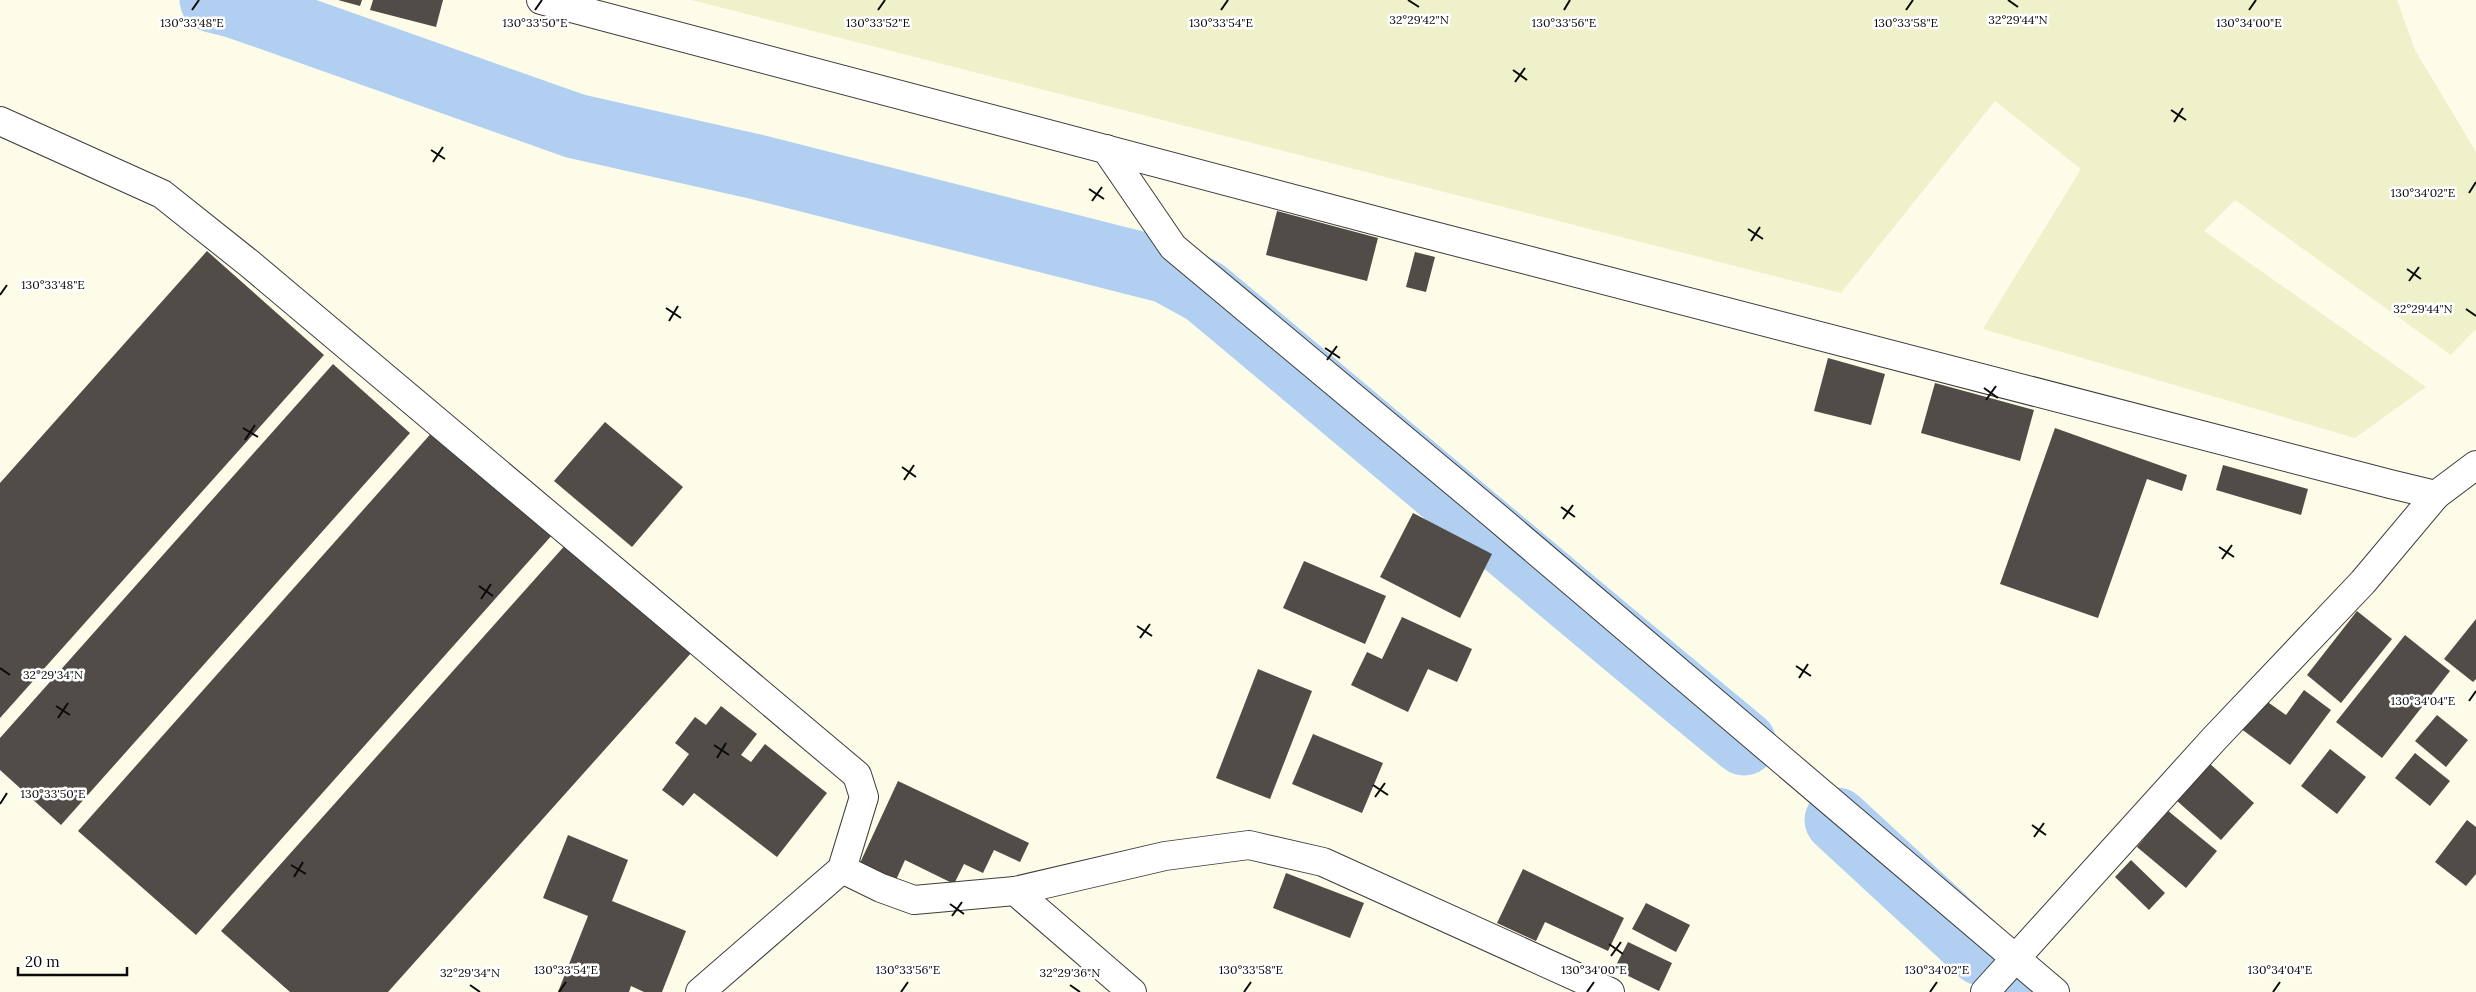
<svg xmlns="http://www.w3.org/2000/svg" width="2476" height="992" font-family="Lora,serif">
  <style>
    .farmland { fill: #eff1cb }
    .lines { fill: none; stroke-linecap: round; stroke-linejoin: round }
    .river { stroke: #b1d0f1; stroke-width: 65 }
    .building { fill: #514c47 }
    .minor-casing { stroke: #3d3d3d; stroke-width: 30 }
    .minor { stroke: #fff; stroke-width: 28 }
    .ticks { fill: none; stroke: #0a0a0a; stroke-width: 2 }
    .ticks-label { font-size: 12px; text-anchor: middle; fill: #0a0a0a; stroke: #fff; stroke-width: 5; stroke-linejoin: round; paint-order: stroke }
  </style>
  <rect width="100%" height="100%" fill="#fdfce8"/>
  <path class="farmland" d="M 691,0 L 2397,0 L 2415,50 L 2476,152 L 2476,329 L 2451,355 L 2235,200 L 2204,231 L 2426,387 L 2355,438 L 1983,329 L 2081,169 L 1995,101 L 1841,293 Z"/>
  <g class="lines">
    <g class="river">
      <path d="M 212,0 L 236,6 L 575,126 L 757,167 L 1167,271 L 1205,292 C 1385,442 1563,594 1744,743"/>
      <path d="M 1837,820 L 1981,953"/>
      <path d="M 2007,976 L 2025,992"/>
    </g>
  </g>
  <g class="building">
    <path d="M 338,0 L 362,0 L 360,6 Z"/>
    <path d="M 373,0 L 443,0 L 436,27 L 370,10 Z"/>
    <path d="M 1277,211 L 1378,238 L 1367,281 L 1266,255 Z"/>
    <path d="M 207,251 L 324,355 L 0,718 L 0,483 Z"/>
    <path d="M 1415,252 L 1435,257 L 1426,292 L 1406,287 Z"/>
    <path d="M 1828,358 L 1885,374 L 1871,425 L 1814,411 Z"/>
    <path d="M 333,364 L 410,433 L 61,825 L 0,770 L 0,738 Z"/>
    <path d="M 1935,383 L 2034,410 L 2020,461 L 1921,433 Z"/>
    <path d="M 605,422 L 683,487 L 632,547 L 554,481 Z"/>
    <path d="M 2055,428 L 2187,475 L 2182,491 L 2147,479 L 2098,618 L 2000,584 Z"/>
    <path d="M 435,429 L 553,534 L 196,935 L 78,831 Z"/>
    <path d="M 2223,465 L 2308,489 L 2301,515 L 2216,490 Z"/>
    <path d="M 1413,513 L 1492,554 L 1460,618 L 1380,577 Z"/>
    <path d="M 568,542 L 692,652 L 388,992 L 290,992 L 221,931 Z"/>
    <path d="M 1304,561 L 1386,596 L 1365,644 L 1283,608 Z"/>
    <path d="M 2357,611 L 2392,639 L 2341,703 L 2307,675 Z"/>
    <path d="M 1402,617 L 1472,649 L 1457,682 L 1428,669 L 1408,712 L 1351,685 L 1367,652 L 1382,659 Z"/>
    <path d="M 2476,619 L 2476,679 L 2473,682 L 2444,659 Z"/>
    <path d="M 2405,635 L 2450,671 L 2382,758 L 2336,722 Z"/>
    <path d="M 1258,669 L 1312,691 L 1270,799 L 1216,778 Z"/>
    <path d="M 2304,690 L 2331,710 L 2290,765 L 2240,728 L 2262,698 L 2286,715 Z"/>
    <path d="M 721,706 L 757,734 L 741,755 L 751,762 L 765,744 L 827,793 L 777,857 L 694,793 L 683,806 L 662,790 L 689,754 L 675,743 L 695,717 L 706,725 Z"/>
    <path d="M 2437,715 L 2468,740 L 2446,767 L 2415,741 Z"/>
    <path d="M 1313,734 L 1383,763 L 1362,813 L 1292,784 Z"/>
    <path d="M 2330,749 L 2366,777 L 2337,814 L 2301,786 Z"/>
    <path d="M 2415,753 L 2450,781 L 2430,806 L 2395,778 Z"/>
    <path d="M 2209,763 L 2254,803 L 2221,840 L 2176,800 Z"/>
    <path d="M 898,781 L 1029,843 L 1020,862 L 994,850 L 983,873 L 964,864 L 954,884 L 905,860 L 896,880 L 860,863 Z"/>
    <path d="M 2167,810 L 2217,851 L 2186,888 L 2137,847 Z"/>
    <path d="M 2467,820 L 2476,827 L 2476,874 L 2466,886 L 2435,862 Z"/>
    <path d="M 568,835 L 628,860 L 612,901 L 686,931 L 662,992 L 644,992 L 631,986 L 629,992 L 558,992 L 588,916 L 543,898 Z"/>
    <path d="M 2131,860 L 2165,893 L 2149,910 L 2115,877 Z"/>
    <path d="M 1523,869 L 1624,918 L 1608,951 L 1545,922 L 1536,941 L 1497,923 Z"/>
    <path d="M 1286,873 L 1364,903 L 1350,938 L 1273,908 Z"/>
    <path d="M 1646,903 L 1690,925 L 1676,952 L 1632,929 Z"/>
    <path d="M 1628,942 L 1672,963 L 1659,991 L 1614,969 Z"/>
  </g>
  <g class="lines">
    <g class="minor-casing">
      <g id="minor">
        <path d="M 541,0 L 1411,230 L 2390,484 L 2436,495 L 2476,465"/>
        <path d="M 0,121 L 162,194 L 250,264 L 857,775 L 864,797 L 842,869 L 700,992"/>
        <path d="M 1106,149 L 1173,247 L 1494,515 L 2055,992"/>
        <path d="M 842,869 L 881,888 L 914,900 L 1015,891 L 1165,856 L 1249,845 L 1323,862 L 1610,992"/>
        <path d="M 1015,891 L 1132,992"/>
        <path d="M 1985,992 L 2214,739 L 2363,582 L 2436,495"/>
      </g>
    </g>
    <use href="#minor" class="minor"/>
  </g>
  <path class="ticks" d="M 1408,0 L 1419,7M 2008,0 L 2018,7M 192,10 L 199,0M 535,10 L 542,0M 878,10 L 885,0M 1221,10 L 1228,0M 1564,10 L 1570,0M 1906,10 L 1913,0M 2249,10 L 2256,0M 1513,70 L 1527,80M 1515,82 L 1525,68M 2171,110 L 2186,120M 2174,122 L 2183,108M 431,150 L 445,159M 433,162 L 443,147M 1089,189 L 1104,199M 2469,193 L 2476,182M 1092,201 L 1102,187M 1748,229 L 1763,239M 1751,241 L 1760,227M 2407,269 L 2421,279M 2409,281 L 2419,267M 0,295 L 7,285M 666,308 L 681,318M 2466,309 L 2476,316M 669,321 L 678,306M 1325,348 L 1340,358M 1327,360 L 1337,346M 1984,388 L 1998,398M 1986,400 L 1996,386M 243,428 L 258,437M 245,440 L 255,425M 902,467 L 916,477M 904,480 L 914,465M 1561,507 L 1575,517M 1563,519 L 1573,505M 2219,547 L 2234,557M 2222,559 L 2232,545M 479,586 L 493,596M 481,599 L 491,584M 1137,626 L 1152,636M 1140,638 L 1150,624M 1796,666 L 1811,676M 0,668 L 10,675M 1799,678 L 1808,664M 2469,701 L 2476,691M 56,706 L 70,715M 58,718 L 68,703M 714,745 L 729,755M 717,758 L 726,743M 1373,785 L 1388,795M 1375,797 L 1385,783M 0,804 L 7,793M 2032,825 L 2046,835M 2034,837 L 2044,823M 291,865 L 306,874M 294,877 L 303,862M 950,904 L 964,914M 952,916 L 962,902M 1609,944 L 1623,954M 1611,956 L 1621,942M 470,985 L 480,992M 1070,985 L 1080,992M 559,992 L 566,982M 901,992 L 908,982M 1244,992 L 1251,982M 1587,992 L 1594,982M 1930,992 L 1937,982M 2273,992 L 2280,982"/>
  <g class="ticks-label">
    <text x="1419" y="24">32°29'42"N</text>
    <text x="2018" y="24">32°29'44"N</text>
    <text x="878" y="27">130°33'52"E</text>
    <text x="1221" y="27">130°33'54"E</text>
    <text x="1564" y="27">130°33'56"E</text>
    <text x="1906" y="27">130°33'58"E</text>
    <text x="2249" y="27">130°34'00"E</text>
    <text x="192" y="27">130°33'48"E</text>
    <text x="535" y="27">130°33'50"E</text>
    <text x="2423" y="197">130°34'02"E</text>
    <text x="53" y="289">130°33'48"E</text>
    <text x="2423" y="313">32°29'44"N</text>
    <text x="53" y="679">32°29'34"N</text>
    <text x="2423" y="705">130°34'04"E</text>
    <text x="53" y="798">130°33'50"E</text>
    <text x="566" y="974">130°33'54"E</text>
    <text x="908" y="974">130°33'56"E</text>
    <text x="1251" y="974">130°33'58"E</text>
    <text x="1594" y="974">130°34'00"E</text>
    <text x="1937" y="974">130°34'02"E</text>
    <text x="2280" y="974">130°34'04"E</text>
    <text x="470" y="977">32°29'34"N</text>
    <text x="1070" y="977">32°29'36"N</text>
  </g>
  <path d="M18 967v8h109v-8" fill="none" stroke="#0a0a0a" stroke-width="2.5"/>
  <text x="25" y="967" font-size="15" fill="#0a0a0a" stroke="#ffffff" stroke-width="4" paint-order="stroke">20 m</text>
</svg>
